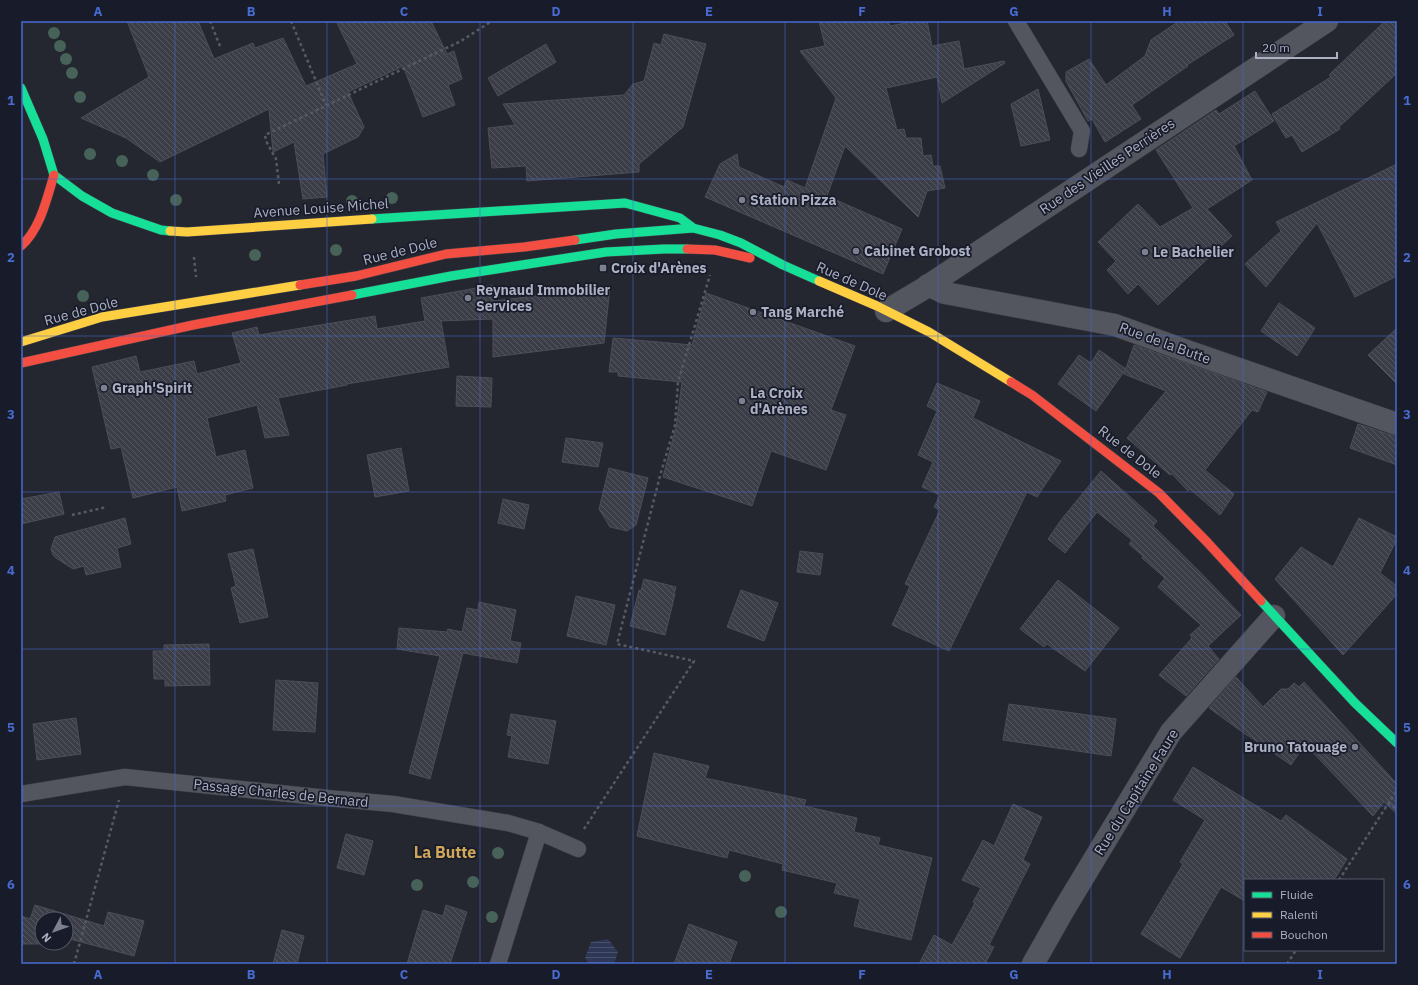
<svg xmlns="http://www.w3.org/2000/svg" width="1418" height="985" font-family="'IBM Plex Sans',sans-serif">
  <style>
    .water { fill: url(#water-rules) }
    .building { fill: url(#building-back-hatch); stroke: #4b4e58 }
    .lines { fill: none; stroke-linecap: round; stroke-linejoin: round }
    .lane-casing { stroke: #404249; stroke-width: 17 }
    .street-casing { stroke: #404249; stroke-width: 23 }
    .fast-casing { stroke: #404249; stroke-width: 10 }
    .slow-casing { stroke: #404249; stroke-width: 10 }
    .jam-casing { stroke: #404249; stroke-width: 10 }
    .path { stroke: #565a62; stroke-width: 2.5; stroke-dasharray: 3 3; stroke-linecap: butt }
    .lane { stroke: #53555f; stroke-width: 16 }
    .street { stroke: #53555f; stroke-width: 22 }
    .fast { stroke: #16e098; stroke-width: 9 }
    .slow { stroke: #ffcf43; stroke-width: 9 }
    .jam { stroke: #f24e42; stroke-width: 9 }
    .tree { fill: #476258 }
    .grid { fill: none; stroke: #486bd2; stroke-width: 1; stroke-opacity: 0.55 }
    .poi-dot { fill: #7c8090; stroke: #181c2a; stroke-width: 1.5 }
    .labels { text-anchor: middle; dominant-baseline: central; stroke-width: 3.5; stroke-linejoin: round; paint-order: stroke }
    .street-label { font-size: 14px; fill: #acb0c3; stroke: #181c2a }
    .poi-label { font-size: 14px; font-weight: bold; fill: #acb0c3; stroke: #181c2a; text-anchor: start }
    .quarter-label { font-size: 16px; font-weight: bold; fill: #d1a658; stroke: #181c2a }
    .neatline { fill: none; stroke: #486bd2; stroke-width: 1.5 }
    .grid-label { font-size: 13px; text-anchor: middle; font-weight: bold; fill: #486bd2 }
  </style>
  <defs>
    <pattern id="water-rules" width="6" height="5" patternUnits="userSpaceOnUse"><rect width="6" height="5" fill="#2f3756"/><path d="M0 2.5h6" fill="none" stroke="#4a516d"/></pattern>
    <pattern id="building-back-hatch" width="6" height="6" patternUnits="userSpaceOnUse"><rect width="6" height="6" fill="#3c3e47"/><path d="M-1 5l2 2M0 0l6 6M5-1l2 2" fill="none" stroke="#565760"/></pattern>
  </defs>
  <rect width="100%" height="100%" fill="#242730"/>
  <path class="water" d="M 608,939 L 618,952 L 614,964 L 589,964 L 585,958 L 591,942 Z"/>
  <g class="building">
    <path d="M 127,21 L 198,21 L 214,59 L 253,43 L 255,48 L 283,38 L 306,86 L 357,64 L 336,21 L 431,21 L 447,54 L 454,51 L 462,79 L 448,85 L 455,105 L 423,117 L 403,66 L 348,92 L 364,127 L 358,137 L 323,154 L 327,197 L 303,199 L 294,142 L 273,152 L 269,109 L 160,162 L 126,138 L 81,118 L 149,77 Z"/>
    <path d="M 819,21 L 888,21 L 890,26 L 916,21 L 927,21 L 932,46 L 959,41 L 964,69 L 1004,61 L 1005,63 L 942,103 L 937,77 L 886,88 L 897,130 L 904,129 L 906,138 L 921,138 L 923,156 L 931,155 L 933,166 L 940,166 L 945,188 L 927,191 L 918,217 L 845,146 L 827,196 L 902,229 L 883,274 L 705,197 L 720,164 L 737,154 L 739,167 L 784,187 L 787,180 L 805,188 L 836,98 L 800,51 L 825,46 Z"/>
    <path d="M 1179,21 L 1225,21 L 1234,35 L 1187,65 L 1188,66 L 1132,105 L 1141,119 L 1105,142 L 1092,119 L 1088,121 L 1066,81 L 1066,72 L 1089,59 L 1106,85 L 1145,56 L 1151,40 Z"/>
    <path d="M 1385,21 L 1397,21 L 1397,73 L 1339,127 L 1340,129 L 1302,152 L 1292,135 L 1286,138 L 1272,114 L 1331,77 L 1329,75 Z"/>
    <path d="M 664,34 L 706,44 L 683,127 L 639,164 L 639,172 L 527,181 L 526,166 L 492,168 L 488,128 L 515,125 L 503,104 L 624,95 L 633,84 L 644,81 L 654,43 L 661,45 Z"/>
    <path d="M 546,44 L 556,62 L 498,96 L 488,78 Z"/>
    <path d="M 1038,89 L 1050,140 L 1021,146 L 1011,104 Z"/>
    <path d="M 1255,91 L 1274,121 L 1234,146 L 1252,180 L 1207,209 L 1232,236 L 1158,305 L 1138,284 L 1128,294 L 1107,270 L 1116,261 L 1098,242 L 1138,204 L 1160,227 L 1193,208 L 1156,150 L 1216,110 L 1219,114 Z"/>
    <path d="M 1397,164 L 1397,276 L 1355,297 L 1317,223 L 1266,287 L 1245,264 L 1281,231 L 1276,222 Z"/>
    <path d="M 493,285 L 494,308 L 494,301 L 610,287 L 604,343 L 493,357 L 493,319 L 441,321 L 449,367 L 347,384 L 347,385 L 278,398 L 289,435 L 265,438 L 257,405 L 207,418 L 216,457 L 245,450 L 253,488 L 225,495 L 226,501 L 182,511 L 177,487 L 133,498 L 121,447 L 111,449 L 92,367 L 136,356 L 140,372 L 194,361 L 197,374 L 241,363 L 232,333 L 257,327 L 259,335 L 375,316 L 377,329 L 425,321 L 421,298 Z"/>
    <path d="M 706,293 L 855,346 L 831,410 L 846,415 L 826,470 L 771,451 L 752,506 L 663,477 L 676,427 L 682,382 L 618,376 L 618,372 L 609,372 L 613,338 L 692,345 Z"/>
    <path d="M 1279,303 L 1315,328 L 1297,356 L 1261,331 Z"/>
    <path d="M 1397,328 L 1397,384 L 1368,355 Z"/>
    <path d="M 1134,345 L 1267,392 L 1258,412 L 1252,410 L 1205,470 L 1234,494 L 1220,515 L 1190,489 L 1188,491 L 1172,474 L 1170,475 L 1127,438 L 1166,391 L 1124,374 Z"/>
    <path d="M 1099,350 L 1126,369 L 1096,411 L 1058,384 L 1079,355 L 1091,363 Z"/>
    <path d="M 457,376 L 492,378 L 491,407 L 456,406 Z"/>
    <path d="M 937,383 L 980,401 L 973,418 L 1061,461 L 1037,497 L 1027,492 L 949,651 L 892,625 L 910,586 L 905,584 L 940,510 L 934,507 L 940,495 L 922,487 L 933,462 L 918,455 L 937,411 L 927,406 Z"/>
    <path d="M 1358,424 L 1397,437 L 1397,465 L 1350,448 Z"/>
    <path d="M 566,438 L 603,443 L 598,467 L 562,462 Z"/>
    <path d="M 401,448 L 409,491 L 375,497 L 367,455 Z"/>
    <path d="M 609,468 L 648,478 L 636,525 L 627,531 L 610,527 L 599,509 Z"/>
    <path d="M 1101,471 L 1157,521 L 1153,526 L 1199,571 L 1241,615 L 1208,646 L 1219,659 L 1186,696 L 1159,675 L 1192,638 L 1190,635 L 1201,625 L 1158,587 L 1165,578 L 1142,558 L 1143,556 L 1129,544 L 1132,540 L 1097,512 L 1065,553 L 1048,539 L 1061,520 Z"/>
    <path d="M 59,492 L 64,514 L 21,524 L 21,499 Z"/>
    <path d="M 503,499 L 529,505 L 524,529 L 498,523 Z"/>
    <path d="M 125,518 L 131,544 L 117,548 L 121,567 L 86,575 L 84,566 L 73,569 L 56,558 L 53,555 L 51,549 L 55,537 Z"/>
    <path d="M 1359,518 L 1397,537 L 1397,539 L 1380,573 L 1397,586 L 1397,594 L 1343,655 L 1275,579 L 1301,547 L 1333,567 Z"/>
    <path d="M 253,549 L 268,617 L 240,623 L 231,588 L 236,586 L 228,554 Z"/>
    <path d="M 800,551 L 823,554 L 820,575 L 797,572 Z"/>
    <path d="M 644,579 L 676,587 L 674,594 L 675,594 L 665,635 L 630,626 L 639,590 L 641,591 Z"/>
    <path d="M 1058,580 L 1119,628 L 1085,671 L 1047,644 L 1044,647 L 1020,629 Z"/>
    <path d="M 741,590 L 778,603 L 764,641 L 727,627 Z"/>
    <path d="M 576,596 L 615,605 L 606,645 L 567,636 Z"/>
    <path d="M 479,602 L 516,610 L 510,641 L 521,643 L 517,663 L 463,653 L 430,779 L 409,773 L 440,656 L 397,649 L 399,628 L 447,632 L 448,629 L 462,632 L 467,608 L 478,610 Z"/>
    <path d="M 209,644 L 210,685 L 165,686 L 165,679 L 154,679 L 153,651 L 164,651 L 164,645 Z"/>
    <path d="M 1236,677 L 1263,707 L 1281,689 L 1288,689 L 1294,683 L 1299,687 L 1304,682 L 1397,784 L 1397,814 L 1384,802 L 1373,816 L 1305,744 L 1291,765 L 1249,736 L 1248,736 L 1209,708 Z"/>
    <path d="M 276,680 L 318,683 L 315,732 L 273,730 Z"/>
    <path d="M 1009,704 L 1116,719 L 1111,756 L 1003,740 Z"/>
    <path d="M 511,714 L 556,721 L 548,764 L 508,757 L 512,736 L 507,735 Z"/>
    <path d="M 76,718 L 81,754 L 37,760 L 33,724 Z"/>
    <path d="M 654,753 L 709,766 L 705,778 L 806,800 L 804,806 L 857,818 L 854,832 L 880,838 L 878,845 L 932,858 L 911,940 L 854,926 L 860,899 L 834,893 L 837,883 L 782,870 L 783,864 L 729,850 L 727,858 L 637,836 Z"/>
    <path d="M 1193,767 L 1281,821 L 1286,815 L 1347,859 L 1334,880 L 1245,880 L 1245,901 L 1221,887 L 1180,958 L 1141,934 L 1183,864 L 1180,862 L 1205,820 L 1173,800 Z"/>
    <path d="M 1013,804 L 1042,817 L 1023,860 L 1030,864 L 989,945 L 994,947 L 986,962 L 989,964 L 919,964 L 934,935 L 952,945 L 975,903 L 973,902 L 981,888 L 962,880 L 983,840 L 994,846 Z"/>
    <path d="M 346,834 L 373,841 L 364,875 L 337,868 Z"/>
    <path d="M 35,905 L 104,926 L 108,912 L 144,921 L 134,956 L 66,938 L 66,919 L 42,919 L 42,943 L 61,943 L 60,944 L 21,944 L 21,916 L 30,919 Z"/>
    <path d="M 446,905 L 467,912 L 450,964 L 407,964 L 423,910 L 443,916 Z"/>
    <path d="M 689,924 L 737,942 L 729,964 L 674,964 Z"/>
    <path d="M 282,930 L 304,936 L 297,964 L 273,964 Z"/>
  </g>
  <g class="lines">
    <g class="lane-casing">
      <g id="lane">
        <path d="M 1016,21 L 1082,131 L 1079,149"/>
        <path d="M 21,794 L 125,777 L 327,798 L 393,804 L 508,823 L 539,832 L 578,849"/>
        <path d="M 498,964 L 539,832"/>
      </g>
    </g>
    <g class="street-casing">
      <g id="street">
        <path d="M 928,285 L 945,293 L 956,295 L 1115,325 L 1187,351 L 1397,424"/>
        <path d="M 886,311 L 923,289 L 1327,21"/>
        <path d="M 1033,964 L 1063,911 L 1171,732 L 1274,616"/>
      </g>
    </g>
    <g class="fast-casing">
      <g id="fast">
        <path d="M 21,88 L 43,139 L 54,175 L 82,196 L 112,213 L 161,230 L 170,231"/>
        <path d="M 372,219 L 625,203 L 680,218 L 692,227"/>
        <path d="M 575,240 L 616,234 L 693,228 L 720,235 L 741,243 L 783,265 L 819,281"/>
        <path d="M 352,295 L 451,276 L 606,252 L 664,249 L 687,249"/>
        <path d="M 1261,601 L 1355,703 L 1397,743"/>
      </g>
    </g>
    <g class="slow-casing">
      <g id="slow">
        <path d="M 170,231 L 187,232 L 372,219"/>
        <path d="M 819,281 L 877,306 L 929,332 L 1011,382"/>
        <path d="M 21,342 L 102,317 L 300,285"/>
      </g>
    </g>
    <g class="jam-casing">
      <g id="jam">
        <path d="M 21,246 C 40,230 47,198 54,175"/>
        <path d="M 687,249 L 715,250 L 750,258"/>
        <path d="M 300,285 L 356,276 L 446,254 L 524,247 L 575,240"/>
        <path d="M 21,363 L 193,325 L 352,295"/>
        <path d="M 1011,382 L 1032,395 L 1159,493 L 1207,542 L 1261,601"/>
      </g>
    </g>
    <g class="path">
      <path d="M 210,21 L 220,46"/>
      <path d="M 291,21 L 326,105"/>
      <path d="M 279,184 L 276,159 L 266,141 L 265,135 L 461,41 L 492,21"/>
      <path d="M 194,257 L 196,277"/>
      <path d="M 72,515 L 107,507"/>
      <path d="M 1388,803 L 1397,810"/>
      <path d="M 584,829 L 694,661 L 617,644 L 660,476 L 675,425 L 678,382 L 710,275"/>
      <path d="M 1339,880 L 1397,790"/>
      <path d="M 74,964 L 119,800"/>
      <path d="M 1287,964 L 1296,950"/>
    </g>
    <use href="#lane" class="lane"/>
    <use href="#street" class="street"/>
    <use href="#fast" class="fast"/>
    <use href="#slow" class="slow"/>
    <use href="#jam" class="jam"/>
  </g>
  <g class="tree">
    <circle cx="54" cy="33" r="6"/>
    <circle cx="60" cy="46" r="6"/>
    <circle cx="66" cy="59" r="6"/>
    <circle cx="72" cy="73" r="6"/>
    <circle cx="80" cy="97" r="6"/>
    <circle cx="90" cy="154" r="6"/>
    <circle cx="122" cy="161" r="6"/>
    <circle cx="153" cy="175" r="6"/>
    <circle cx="392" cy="198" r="6"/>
    <circle cx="176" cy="200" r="6"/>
    <circle cx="352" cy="201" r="6"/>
    <circle cx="336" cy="250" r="6"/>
    <circle cx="255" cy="255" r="6"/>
    <circle cx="83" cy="296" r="6"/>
    <circle cx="498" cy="853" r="6"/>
    <circle cx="745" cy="876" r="6"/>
    <circle cx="473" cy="882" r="6"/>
    <circle cx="417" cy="885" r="6"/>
    <circle cx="781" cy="912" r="6"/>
    <circle cx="492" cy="917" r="6"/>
  </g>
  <path class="grid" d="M 175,21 L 175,964M 327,21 L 327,964M 480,21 L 480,964M 633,21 L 633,964M 785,21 L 785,964M 938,21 L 938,964M 1091,21 L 1091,964M 1243,21 L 1243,964M 21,179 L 1397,179M 21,336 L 1397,336M 21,492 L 1397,492M 21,649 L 1397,649M 21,806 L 1397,806"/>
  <g class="poi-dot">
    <circle cx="742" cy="200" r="4"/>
    <circle cx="856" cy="251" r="4"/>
    <circle cx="1145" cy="252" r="4"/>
    <rect x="599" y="264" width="8" height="8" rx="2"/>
    <circle cx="468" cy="298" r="4"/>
    <circle cx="753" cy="312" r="4"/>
    <circle cx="104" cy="388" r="4"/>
    <circle cx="742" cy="401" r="4"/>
    <circle cx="1355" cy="747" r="4"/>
  </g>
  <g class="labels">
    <g class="street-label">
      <text transform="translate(1107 166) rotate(-34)">Rue des Vieilles Perrières</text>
      <text transform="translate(321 208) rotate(-4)">Avenue Louise Michel</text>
      <text transform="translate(400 251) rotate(-14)">Rue de Dole</text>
      <text transform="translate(852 281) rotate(24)">Rue de Dole</text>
      <text transform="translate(81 311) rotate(-15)">Rue de Dole</text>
      <text transform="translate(1165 343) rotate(20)">Rue de la Butte</text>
      <text transform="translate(1130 452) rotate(38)">Rue de Dole</text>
      <text transform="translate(1136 792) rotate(-58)">Rue du Capitaine Faure</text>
      <text transform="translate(281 793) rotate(6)">Passage Charles de Bernard</text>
    </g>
    <g class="poi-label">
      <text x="750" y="200">Station Pizza</text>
      <text x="864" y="251">Cabinet Grobost</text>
      <text x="1153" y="252">Le Bachelier</text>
      <text x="611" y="268">Croix d'Arènes</text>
      <text x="476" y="290">Reynaud Immobilier<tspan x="476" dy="16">Services</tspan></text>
      <text x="761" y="312">Tang Marché</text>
      <text x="112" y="388">Graph'Spirit</text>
      <text x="750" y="393">La Croix<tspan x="750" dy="16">d'Arènes</tspan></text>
      <text x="1347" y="747" text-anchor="end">Bruno Tatouage</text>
    </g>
    <g class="quarter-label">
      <text x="445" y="852">La Butte</text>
    </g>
  </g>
  <rect width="1418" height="985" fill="none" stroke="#181c2a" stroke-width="44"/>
  <rect x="1244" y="879" width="140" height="72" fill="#181c2a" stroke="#535767"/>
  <rect x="1252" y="892" width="20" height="6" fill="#16e098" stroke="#535767"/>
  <text x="1280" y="899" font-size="12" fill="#acb0c3">Fluide</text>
  <rect x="1252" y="912" width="20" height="6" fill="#ffcf43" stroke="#535767"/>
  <text x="1280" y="919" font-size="12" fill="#acb0c3">Ralenti</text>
  <rect x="1252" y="932" width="20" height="6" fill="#f24e42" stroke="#535767"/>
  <text x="1280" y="939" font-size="12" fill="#acb0c3">Bouchon</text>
  <g transform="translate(54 931) rotate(229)"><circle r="19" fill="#181c2a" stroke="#535767"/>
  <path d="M0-3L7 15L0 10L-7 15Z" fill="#7c8090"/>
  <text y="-6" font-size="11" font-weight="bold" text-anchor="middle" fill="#acb0c3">N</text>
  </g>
  <path d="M1256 52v6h81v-6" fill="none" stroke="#acb0c3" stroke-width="2"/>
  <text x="1262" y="52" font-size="12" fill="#acb0c3" stroke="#181c2a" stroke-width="3" paint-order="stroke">20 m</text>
  <rect x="22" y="22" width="1374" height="941" class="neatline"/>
  <g class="grid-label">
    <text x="98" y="16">A</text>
    <text x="251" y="16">B</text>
    <text x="404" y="16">C</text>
    <text x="556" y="16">D</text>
    <text x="709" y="16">E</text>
    <text x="862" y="16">F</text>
    <text x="1014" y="16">G</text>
    <text x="1167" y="16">H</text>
    <text x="1320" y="16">I</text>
    <text x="11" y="105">1</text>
    <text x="1407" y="105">1</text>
    <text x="11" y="262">2</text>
    <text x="1407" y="262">2</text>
    <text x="11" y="419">3</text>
    <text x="1407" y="419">3</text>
    <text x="11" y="575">4</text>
    <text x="1407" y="575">4</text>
    <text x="11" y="732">5</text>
    <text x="1407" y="732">5</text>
    <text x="11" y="889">6</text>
    <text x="1407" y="889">6</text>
    <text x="98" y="979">A</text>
    <text x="251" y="979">B</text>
    <text x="404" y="979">C</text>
    <text x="556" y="979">D</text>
    <text x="709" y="979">E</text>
    <text x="862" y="979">F</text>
    <text x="1014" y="979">G</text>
    <text x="1167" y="979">H</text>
    <text x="1320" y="979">I</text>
  </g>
</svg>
